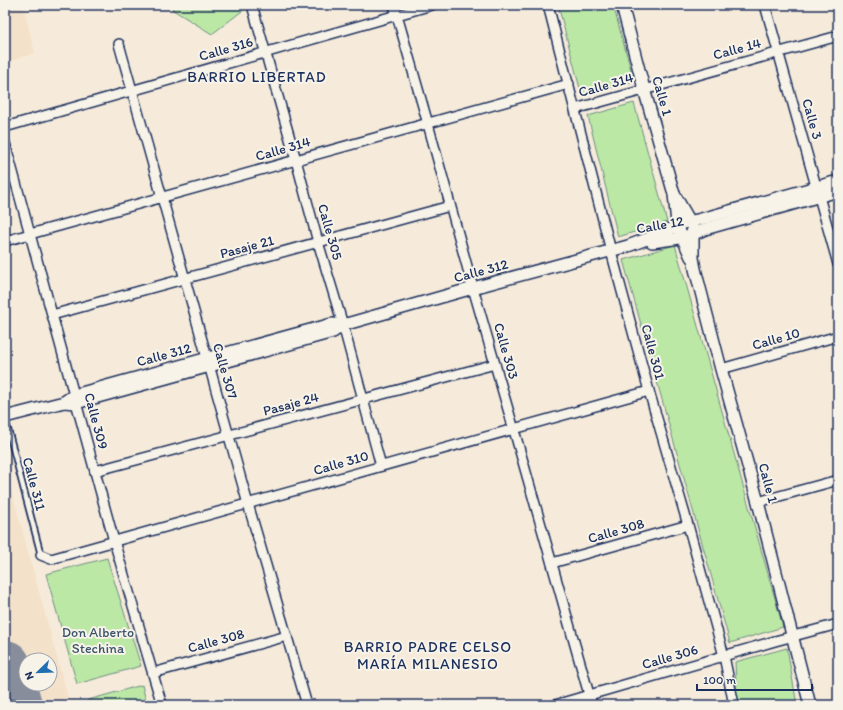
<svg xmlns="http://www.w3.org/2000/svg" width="843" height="710" font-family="Itim,sans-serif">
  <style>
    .built { fill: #f4e1c9; fill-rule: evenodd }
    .green { fill: #bce8a6; stroke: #6c8c82 }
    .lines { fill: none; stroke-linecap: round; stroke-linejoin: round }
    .runway { stroke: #888d9c; stroke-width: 52 }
    .service-casing { stroke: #1b2f5e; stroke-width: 8 }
    .minor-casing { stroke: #1b2f5e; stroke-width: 12 }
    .tertiary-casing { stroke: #1b2f5e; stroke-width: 14 }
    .service { stroke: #f7f3e8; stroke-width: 4.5 }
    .minor { stroke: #f7f3e8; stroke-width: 9 }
    .tertiary { stroke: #f7f3e8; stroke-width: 11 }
    .labels { text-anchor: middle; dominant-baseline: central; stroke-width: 4; stroke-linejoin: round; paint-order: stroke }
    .street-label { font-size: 14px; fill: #1b2f5e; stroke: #f7f3e8 }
    .park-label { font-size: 14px; fill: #3b546c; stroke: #f7f3e8 }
    .neighbourhood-label { font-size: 15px; letter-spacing: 1px; fill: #1b2f5e; stroke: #f7f3e8 }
  </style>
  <rect width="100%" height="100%" fill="#f6ebda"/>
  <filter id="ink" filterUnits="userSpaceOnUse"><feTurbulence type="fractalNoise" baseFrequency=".025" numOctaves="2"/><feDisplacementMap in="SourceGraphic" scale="8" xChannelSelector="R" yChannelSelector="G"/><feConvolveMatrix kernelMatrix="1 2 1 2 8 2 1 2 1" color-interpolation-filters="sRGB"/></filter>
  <g filter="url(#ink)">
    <g class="built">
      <path d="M 5,5 L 23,5 L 35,53 L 5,63 Z"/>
      <path d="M 5,467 L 70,705 L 5,705 ZM 26,660 L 50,660 L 50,684 L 26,684 Z"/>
    </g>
    <g class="green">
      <path d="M 172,5 L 245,5 L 246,8 L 212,34 L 173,10 Z"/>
      <path d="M 558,5 L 613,5 L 634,81 L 582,96 Z"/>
      <path d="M 634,103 L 667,222 L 618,237 L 588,116 Z"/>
      <path d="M 675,245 L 783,627 L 730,643 L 623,260 Z"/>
      <path d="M 107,558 L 141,666 L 77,684 L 46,574 Z"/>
      <path d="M 787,648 L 797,705 L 737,705 L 735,662 Z"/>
      <path d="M 142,685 L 147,705 L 89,705 L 88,700 Z"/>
    </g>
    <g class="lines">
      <path class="runway" d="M 5,666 L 16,705"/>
      <g class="service-casing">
        <path id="service" d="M 5,418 L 41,555"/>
      </g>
      <g class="minor-casing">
        <g id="minor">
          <path d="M 252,5 L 296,160 L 318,242 L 343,325 L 381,466"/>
          <path d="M 394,5 L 428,124 L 473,288 L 514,430 L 592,705"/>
          <path d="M 548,5 L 611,251 L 649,391 L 688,525 L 724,656 L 734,705"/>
          <path d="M 765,5 L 838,264"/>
          <path d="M 119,44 L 248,504 L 307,705"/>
          <path d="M 575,109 L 838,36"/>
          <path d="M 5,127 L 432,5"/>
          <path d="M 5,143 L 114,541 L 162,705"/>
          <path d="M 5,241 L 569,84"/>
          <path d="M 52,315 L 450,206"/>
          <path d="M 721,369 L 838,336"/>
          <path d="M 95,471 L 495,364"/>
          <path d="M 758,502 L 838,480"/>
          <path d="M 41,555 L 51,559 L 649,391"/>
          <path d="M 552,563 L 688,525"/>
          <path d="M 153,673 L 287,636"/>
          <path d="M 555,705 L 775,641 L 838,624"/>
        </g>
      </g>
      <g class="tertiary-casing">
        <g id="tertiary">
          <path d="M 622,5 L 644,89 L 674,194 L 677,223 L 680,232 L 691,257"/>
          <path d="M 674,194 L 692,225 L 693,235 L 693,258 L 695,269 L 721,369 L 758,502 L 810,705"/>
          <path d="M 652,242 L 687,237 L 705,229 L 838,191"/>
          <path d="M 64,402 L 76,403 L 333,332 L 343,325 L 473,288 L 628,246 L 652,237 L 684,223 L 701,219 L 838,181"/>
          <path d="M 5,417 L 64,402 L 74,395 L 332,324 L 343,325"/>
        </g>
      </g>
      <use href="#service" class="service"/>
      <use href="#minor" class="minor"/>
      <use href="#tertiary" class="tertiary"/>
    </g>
  </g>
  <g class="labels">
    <g class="street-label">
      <text transform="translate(226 49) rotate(-16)">Calle 316</text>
      <text transform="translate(737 49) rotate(-15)">Calle 14</text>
      <text transform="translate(606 85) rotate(-16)">Calle 314</text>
      <text transform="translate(662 96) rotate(74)">Calle 1</text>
      <text transform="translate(812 119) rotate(74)">Calle 3</text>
      <text transform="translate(283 149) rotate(-16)">Calle 314</text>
      <text transform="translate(660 225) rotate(-10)">Calle 12</text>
      <text transform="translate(330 232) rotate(74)">Calle 305</text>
      <text transform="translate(247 247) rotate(-15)">Pasaje 21</text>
      <text transform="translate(481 271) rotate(-15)">Calle 312</text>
      <text transform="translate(776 339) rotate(-16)">Calle 10</text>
      <text transform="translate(506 351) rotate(74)">Calle 303</text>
      <text transform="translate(653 352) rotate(75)">Calle 301</text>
      <text transform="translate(164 355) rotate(-15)">Calle 312</text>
      <text transform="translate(225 371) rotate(74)">Calle 307</text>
      <text transform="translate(291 404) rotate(-15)">Pasaje 24</text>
      <text transform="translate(96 421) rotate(75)">Calle 309</text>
      <text transform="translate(341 463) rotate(-16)">Calle 310</text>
      <text transform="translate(768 483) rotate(75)">Calle 1</text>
      <text transform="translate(34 484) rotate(75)">Calle 311</text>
      <text transform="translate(616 531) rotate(-16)">Calle 308</text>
      <text transform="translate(216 641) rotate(-15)">Calle 308</text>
      <text transform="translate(670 657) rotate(-16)">Calle 306</text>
    </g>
    <g class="park-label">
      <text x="98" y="632">Don Alberto<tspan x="98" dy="16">Stechina</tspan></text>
    </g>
    <g class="neighbourhood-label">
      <text x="257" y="77">BARRIO LIBERTAD</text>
      <text x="428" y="647">BARRIO PADRE CELSO<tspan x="428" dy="17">MARÍA MILANESIO</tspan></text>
    </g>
  </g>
  <rect width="843" height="710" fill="none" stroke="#f7f3e8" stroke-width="20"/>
  <rect x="10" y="10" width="823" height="690" fill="none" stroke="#1b2f5e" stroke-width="1.5" filter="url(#ink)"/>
  <g transform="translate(38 672) rotate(247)"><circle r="19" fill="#f7f3e8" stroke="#9fa5b1"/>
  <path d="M0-3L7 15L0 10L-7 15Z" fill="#1f6fb2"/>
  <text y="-6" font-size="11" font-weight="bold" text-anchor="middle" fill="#1b2f5e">N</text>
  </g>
  <path d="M697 684v6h115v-6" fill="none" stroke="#1b2f5e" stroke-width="2"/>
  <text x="703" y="684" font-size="12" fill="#1b2f5e" stroke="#f7f3e8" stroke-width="3" paint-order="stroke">100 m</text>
</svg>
